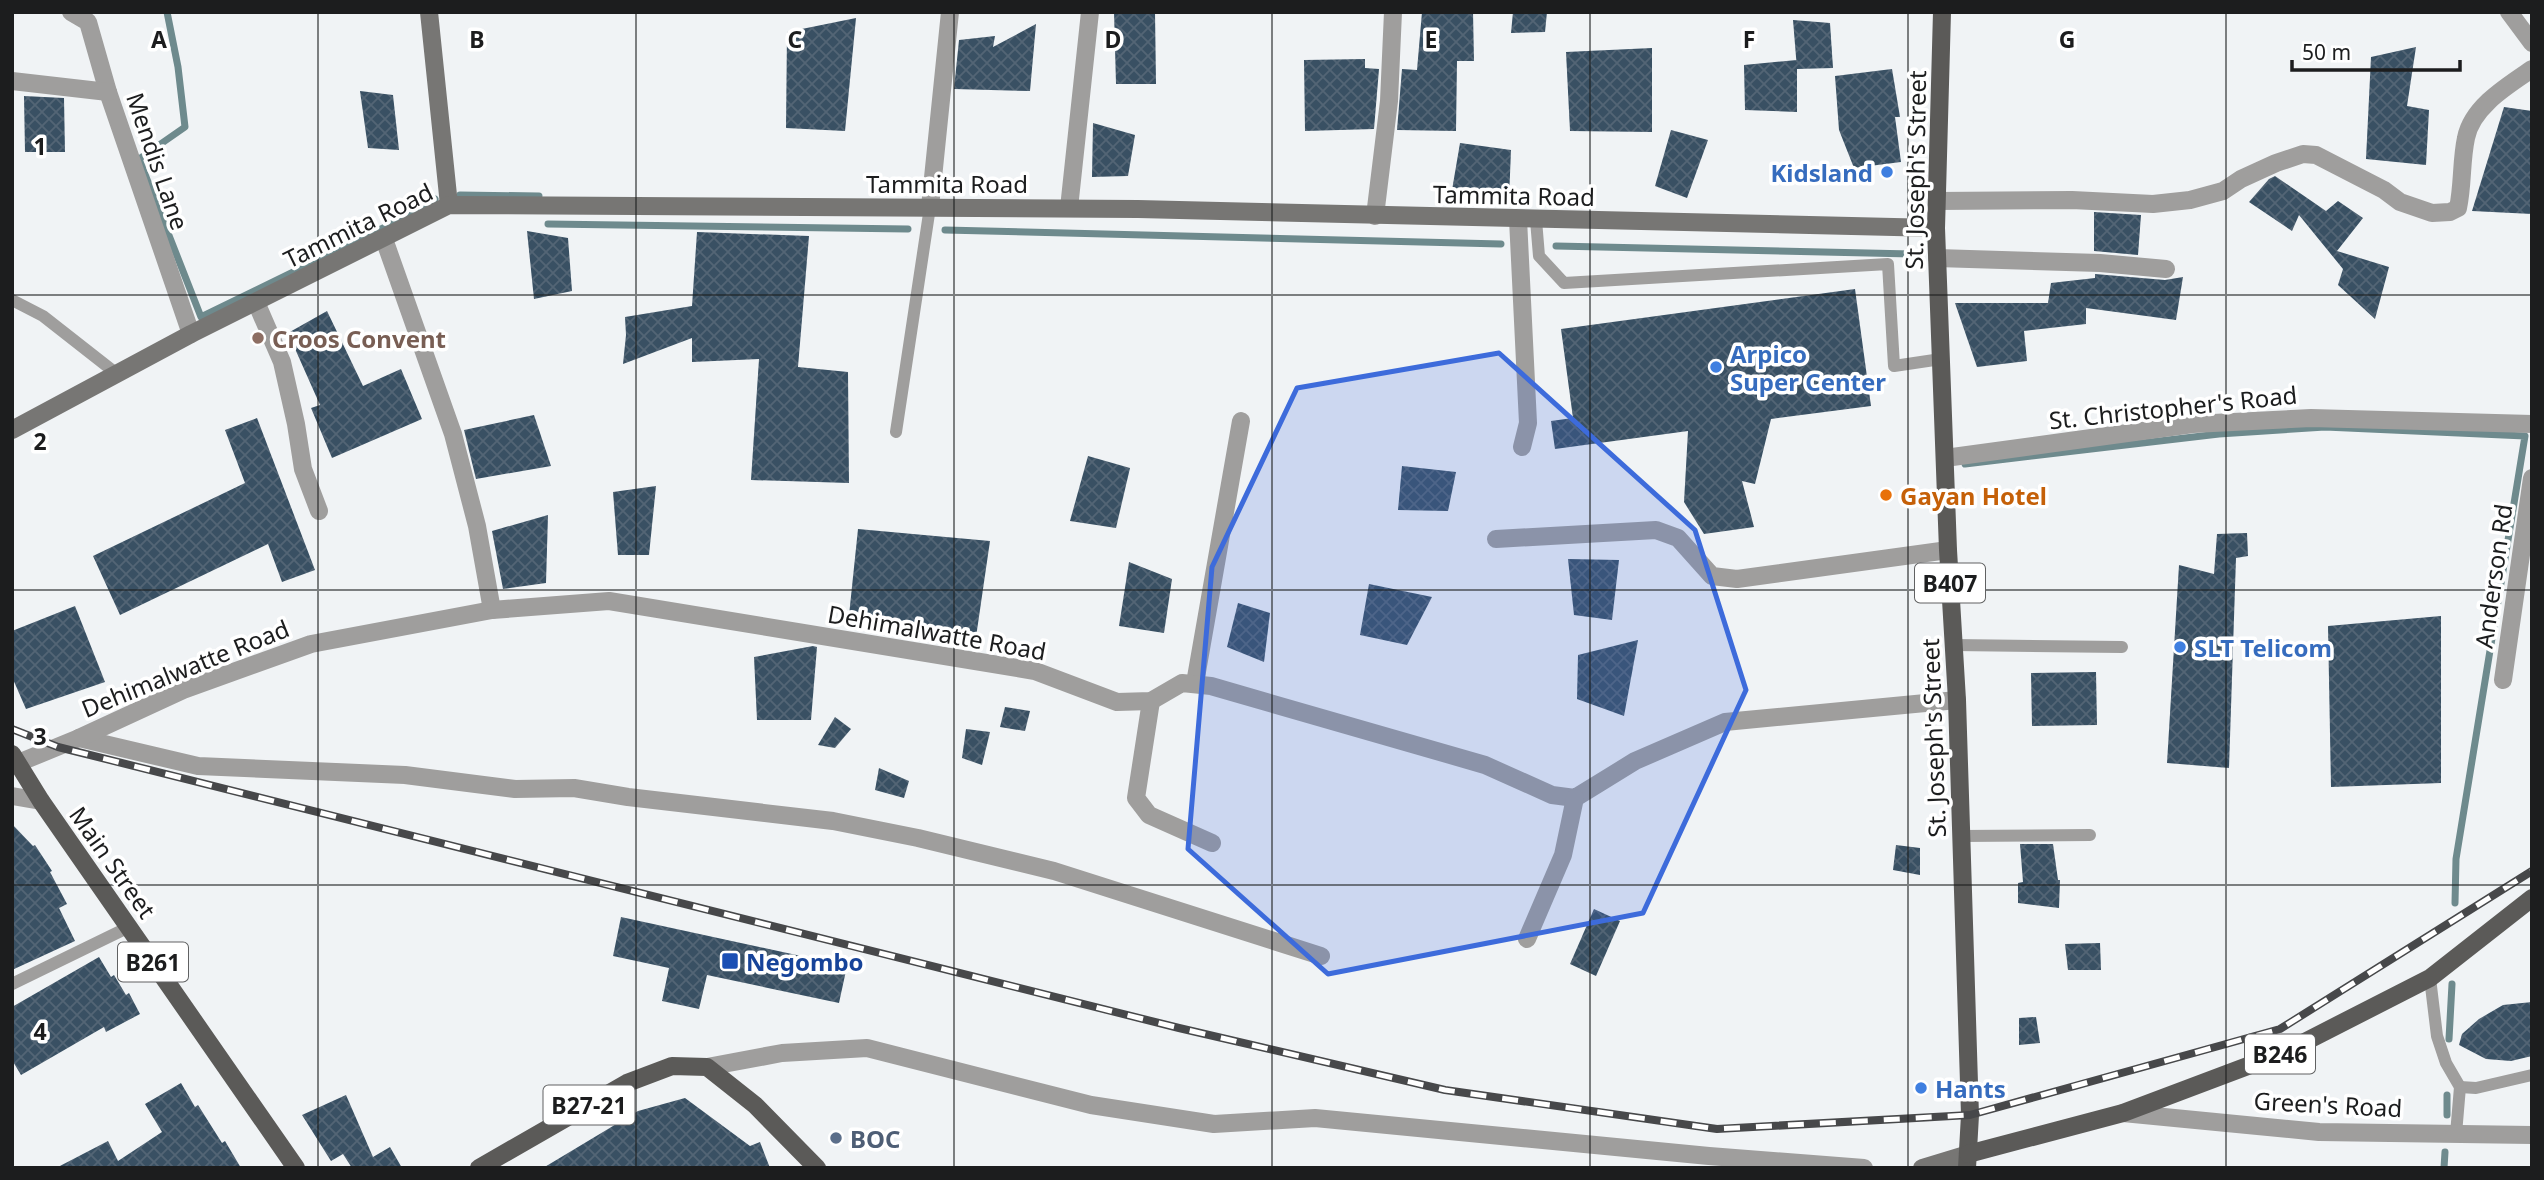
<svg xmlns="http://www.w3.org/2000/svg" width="2544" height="1180" font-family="'Noto Sans',sans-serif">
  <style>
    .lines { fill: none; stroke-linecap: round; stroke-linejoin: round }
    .stream { stroke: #6e8a8d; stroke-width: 7 }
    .building { fill: url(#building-cross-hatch) }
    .lane { stroke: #9f9e9d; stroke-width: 12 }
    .street { stroke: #9f9e9d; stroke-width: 18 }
    .secondary { stroke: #777674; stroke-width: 18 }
    .primary { stroke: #5b5a58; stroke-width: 18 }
    .rail-casing { stroke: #47484a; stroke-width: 8 }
    .rail { stroke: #fff; stroke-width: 5; stroke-dasharray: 16; stroke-linecap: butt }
    .marked { fill: #3d6bdb; fill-opacity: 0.2; stroke: #3d6bdb; stroke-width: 5; stroke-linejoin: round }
    .grid { fill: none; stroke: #1c1d1e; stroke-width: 2; stroke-opacity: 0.55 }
    .shop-dot { fill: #3f7fe0; stroke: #fff; stroke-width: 2.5 }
    .education-dot { fill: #8d6e63; stroke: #fff; stroke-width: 2.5 }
    .food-dot { fill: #e8710a; stroke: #fff; stroke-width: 2.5 }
    .transit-dot { fill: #1a4fb4; stroke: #fff; stroke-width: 2.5 }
    .service-dot { fill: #5c6f8a; stroke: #fff; stroke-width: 2.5 }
    .labels { text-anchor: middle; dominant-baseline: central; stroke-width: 7; stroke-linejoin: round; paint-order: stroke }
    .shield { fill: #fff; stroke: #606162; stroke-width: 2 }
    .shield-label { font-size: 23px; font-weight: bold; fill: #1c1d1e }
    .street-label { font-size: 24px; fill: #1c1d1e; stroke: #fff }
    .shop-label { font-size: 24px; font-weight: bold; fill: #366cbe; stroke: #fff; text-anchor: start }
    .education-label { font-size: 24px; font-weight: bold; fill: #785e54; stroke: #fff; text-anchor: start }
    .food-label { font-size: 24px; font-weight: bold; fill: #c56008; stroke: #fff; text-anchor: start }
    .transit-label { font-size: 24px; font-weight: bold; fill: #164399; stroke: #fff; text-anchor: start }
    .service-label { font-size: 24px; font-weight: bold; fill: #4e5e75; stroke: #fff; text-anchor: start }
    .grid-label { font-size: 23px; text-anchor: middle; font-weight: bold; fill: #1c1d1e; stroke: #fff; stroke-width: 7; stroke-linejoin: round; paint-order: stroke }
  </style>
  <defs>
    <pattern id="building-cross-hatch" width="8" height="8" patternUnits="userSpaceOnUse" patternTransform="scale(1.75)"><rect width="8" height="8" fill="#395063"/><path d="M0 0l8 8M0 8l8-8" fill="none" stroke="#536575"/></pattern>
  </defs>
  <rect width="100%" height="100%" fill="#f0f3f5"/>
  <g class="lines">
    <g class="stream">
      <path d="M 167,12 L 178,67 L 185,127 L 139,159 L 201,317 L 422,209 L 435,199"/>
      <path d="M 460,195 L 539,196"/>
      <path d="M 548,224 L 908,229"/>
      <path d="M 945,230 L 1501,244"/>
      <path d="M 1556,246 L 1912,254"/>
      <path d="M 1965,464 L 2219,434 L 2325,427 L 2525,436 L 2456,859 L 2455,903"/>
      <path d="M 2449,1039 L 2452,984"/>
      <path d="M 2447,1115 L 2447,1095"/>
      <path d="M 2444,1168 L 2445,1152"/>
    </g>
  </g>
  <g class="building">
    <path d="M 1114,12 L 1155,12 L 1156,84 L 1116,84 Z"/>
    <path d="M 1422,12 L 1473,12 L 1474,61 L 1457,61 L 1456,131 L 1397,130 L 1402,69 L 1417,70 Z"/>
    <path d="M 1513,12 L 1547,12 L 1545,32 L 1511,33 Z"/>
    <path d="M 856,18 L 845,131 L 786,128 L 787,32 Z"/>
    <path d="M 1793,20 L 1830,23 L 1833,68 L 1797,69 Z"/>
    <path d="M 1036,24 L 1030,91 L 954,89 L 959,40 L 995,36 L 993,47 Z"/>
    <path d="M 2416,47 L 2407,106 L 2429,110 L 2426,165 L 2366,159 L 2371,57 Z"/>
    <path d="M 1652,48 L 1652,132 L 1570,131 L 1566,52 Z"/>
    <path d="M 1365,59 L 1365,68 L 1379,69 L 1374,129 L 1305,131 L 1304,60 Z"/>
    <path d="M 1797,60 L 1797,112 L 1745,110 L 1744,65 Z"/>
    <path d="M 1892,69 L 1900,117 L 1895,117 L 1901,162 L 1854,168 L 1839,130 L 1835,76 Z"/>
    <path d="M 360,91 L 393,95 L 399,150 L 368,148 Z"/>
    <path d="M 24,96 L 64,98 L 65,152 L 25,152 Z"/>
    <path d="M 2504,107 L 2532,111 L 2532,214 L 2472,211 Z"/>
    <path d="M 1093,123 L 1135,135 L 1128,176 L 1092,177 Z"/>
    <path d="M 1671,130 L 1708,140 L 1687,198 L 1655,186 Z"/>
    <path d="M 1460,143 L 1511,150 L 1509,199 L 1451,196 Z"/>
    <path d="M 2275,176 L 2326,211 L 2338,201 L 2363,218 L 2337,251 L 2389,267 L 2375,319 L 2338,285 L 2343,269 L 2299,215 L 2292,231 L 2249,202 L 2269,179 Z"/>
    <path d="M 2094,212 L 2141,215 L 2138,255 L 2094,251 Z"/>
    <path d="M 527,231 L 568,238 L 572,291 L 534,299 Z"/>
    <path d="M 697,232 L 809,236 L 798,367 L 848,372 L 849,483 L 751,480 L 759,359 L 692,362 L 692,338 L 623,364 L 626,335 L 625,317 L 692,306 Z"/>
    <path d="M 2095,274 L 2165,280 L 2183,277 L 2176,320 L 2086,308 L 2086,324 L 2024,331 L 2027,361 L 1977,367 L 1955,303 L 2048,303 L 2051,283 L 2095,278 Z"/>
    <path d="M 1855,289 L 1871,406 L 1771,419 L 1755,484 L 1742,481 L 1754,527 L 1704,534 L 1684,502 L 1688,431 L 1555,449 L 1551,421 L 1573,418 L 1561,329 Z"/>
    <path d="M 327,311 L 363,386 L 401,369 L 422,419 L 332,458 L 311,408 L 320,405 L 288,333 Z"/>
    <path d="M 534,415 L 551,466 L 476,479 L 464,430 Z"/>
    <path d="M 257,418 L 315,570 L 282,582 L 268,544 L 120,615 L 93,556 L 245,483 L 225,430 Z"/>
    <path d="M 1088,456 L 1130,468 L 1116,528 L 1070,521 Z"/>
    <path d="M 1402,466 L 1456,472 L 1448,511 L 1398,510 Z"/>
    <path d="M 656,486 L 649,555 L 618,555 L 613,492 Z"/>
    <path d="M 548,515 L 546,583 L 503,589 L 492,531 Z"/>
    <path d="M 858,529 L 990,541 L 975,644 L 848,625 Z"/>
    <path d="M 2247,533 L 2248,556 L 2236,558 L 2229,768 L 2167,763 L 2179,565 L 2214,574 L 2217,534 Z"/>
    <path d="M 1568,559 L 1619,560 L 1612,620 L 1574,615 Z"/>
    <path d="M 1129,562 L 1172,579 L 1164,633 L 1119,626 Z"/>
    <path d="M 1369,584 L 1432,597 L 1407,645 L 1360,635 Z"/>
    <path d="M 1238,603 L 1270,613 L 1264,662 L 1227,647 Z"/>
    <path d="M 75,606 L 105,682 L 26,709 L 12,677 L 12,631 Z"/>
    <path d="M 2441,616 L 2441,783 L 2331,787 L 2328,626 Z"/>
    <path d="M 1638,640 L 1624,716 L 1577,699 L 1578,655 Z"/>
    <path d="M 813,646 L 817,647 L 811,720 L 757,720 L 754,657 Z"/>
    <path d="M 2096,672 L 2097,725 L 2032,726 L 2031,673 Z"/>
    <path d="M 1005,707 L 1030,711 L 1025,731 L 1000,727 Z"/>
    <path d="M 835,717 L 851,729 L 835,748 L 818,745 Z"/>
    <path d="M 966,729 L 990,732 L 982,765 L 962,758 Z"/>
    <path d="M 879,768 L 909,781 L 904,798 L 875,790 Z"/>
    <path d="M 12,824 L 33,846 L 35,845 L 52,871 L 50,872 L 67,904 L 59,908 L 75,941 L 12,970 Z"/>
    <path d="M 2020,844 L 2053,844 L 2058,880 L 2060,880 L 2059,908 L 2018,903 L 2018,883 L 2023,882 Z"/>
    <path d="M 1896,845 L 1920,848 L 1920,875 L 1893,870 Z"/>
    <path d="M 1594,909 L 1620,921 L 1596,976 L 1570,964 Z"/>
    <path d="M 621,917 L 847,966 L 839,1003 L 707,975 L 699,1009 L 662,1001 L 669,968 L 613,956 Z"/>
    <path d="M 2100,943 L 2101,970 L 2068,970 L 2065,944 Z"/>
    <path d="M 99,957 L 111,977 L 114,975 L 126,995 L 129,993 L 140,1014 L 106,1032 L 104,1027 L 21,1075 L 12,1060 L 12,1007 Z"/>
    <path d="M 2532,1002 L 2532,1056 L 2511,1061 L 2486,1059 L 2459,1045 L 2462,1034 L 2479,1019 L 2503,1005 Z"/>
    <path d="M 2036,1017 L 2040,1043 L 2019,1045 L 2019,1018 Z"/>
    <path d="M 181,1083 L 195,1107 L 198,1105 L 222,1143 L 225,1141 L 241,1168 L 56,1168 L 108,1141 L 118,1161 L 162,1132 L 145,1104 Z"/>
    <path d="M 346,1095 L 373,1157 L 390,1147 L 402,1168 L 352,1168 L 343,1154 L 331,1161 L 302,1115 Z"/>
    <path d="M 685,1098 L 750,1146 L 760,1142 L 770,1168 L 543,1168 L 638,1111 Z"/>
  </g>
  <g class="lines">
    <g class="lane">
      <path d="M 1536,220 L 1539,256 L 1564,283 L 1888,264 L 1894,366 L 1941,359"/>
      <path d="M 12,300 L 43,316 L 117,374"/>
      <path d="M 896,432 L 930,207"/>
      <path d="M 1954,645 L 2122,647"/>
      <path d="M 1961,836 L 2090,835"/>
      <path d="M 2430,978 L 2437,1036 L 2446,1063 L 2460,1087 L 2456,1134"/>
      <path d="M 12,984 L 129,927"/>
      <path d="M 2460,1087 L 2476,1088 L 2532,1075"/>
    </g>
    <g class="street">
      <path d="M 71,12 L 88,22 L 108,92 L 191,334"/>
      <path d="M 2509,12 L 2532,43"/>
      <path d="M 12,81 L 108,92"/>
      <path d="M 1937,201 L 2072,200 L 2153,204 L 2190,200 L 2223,191 L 2241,179 L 2276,163 L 2303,154 L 2316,155 L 2384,190 L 2400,202 L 2432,213 L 2450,212 L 2458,208 C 2463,185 2461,161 2466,138 C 2472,107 2507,86 2532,69"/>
      <path d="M 930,207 L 950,12"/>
      <path d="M 1069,208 L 1090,12"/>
      <path d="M 1375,216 L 1389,101 L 1393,12"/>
      <path d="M 1518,219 L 1528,423 L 1522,447"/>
      <path d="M 384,239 L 453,434 L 477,526 L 492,610"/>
      <path d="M 1937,258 L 2100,263 L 2166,269"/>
      <path d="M 256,302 L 282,362 L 296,424 L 303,469 L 319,511"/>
      <path d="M 1945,458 L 2193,424 L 2311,418 L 2532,424"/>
      <path d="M 1496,539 L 1656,530 L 1678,538 L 1712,576 L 1737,579 L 1948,550"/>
      <path d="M 2503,680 L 2532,478"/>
      <path d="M 1195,683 L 1241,421"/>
      <path d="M 1151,701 L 1136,798 L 1149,815 L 1212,843"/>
      <path d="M 79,738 L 198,766 L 405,775 L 515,789 L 574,788 L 628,797 L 833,821 L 918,838 L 1054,871 L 1321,956"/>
      <path d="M 18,763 L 79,738 L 183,690 L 311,644 L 492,610 L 609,601 L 1035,671 L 1117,702 L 1151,701 L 1182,683 L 1211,686 L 1485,765 L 1552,795 L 1575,798 L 1635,761 L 1725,722 L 1957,700"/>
      <path d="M 12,796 L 41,801"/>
      <path d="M 1527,939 L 1563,855 L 1575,798"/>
      <path d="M 707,1067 L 782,1053 L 867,1048 L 1091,1105 L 1214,1124 L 1315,1118 L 1709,1156 L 1864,1168"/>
      <path d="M 2123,1113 L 2319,1132 L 2532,1135"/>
    </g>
    <g class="secondary">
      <path d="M 429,12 L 449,205"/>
      <path d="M 12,430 L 191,334 L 449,205 L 1138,209 L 1936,228"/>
      <path d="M 1922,1168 L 1968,1154"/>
    </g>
    <g class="primary">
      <path d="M 1942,12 L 1936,228 L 1948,550 L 1957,700 L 1970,1115 L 1967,1168"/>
      <path d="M 12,754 L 41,801 L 296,1168"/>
      <path d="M 1968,1154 L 2123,1113 L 2285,1052 L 2430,978 L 2532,898"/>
      <path d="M 479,1168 L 627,1083 L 672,1066 L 707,1067 L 755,1105 L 817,1168"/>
    </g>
    <g class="rail-casing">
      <path id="rail" d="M 12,729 L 58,747 L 1179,1028 L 1445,1090 L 1717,1129 L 1970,1115 L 2280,1029 L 2532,871"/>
    </g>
    <use href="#rail" class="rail"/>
  </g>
  <path class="marked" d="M 1499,353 L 1695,530 L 1746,690 L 1643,913 L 1328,974 L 1188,849 L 1212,567 L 1297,388 Z"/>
  <path class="grid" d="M 318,12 L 318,1168M 636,12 L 636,1168M 954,12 L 954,1168M 1272,12 L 1272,1168M 1590,12 L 1590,1168M 1908,12 L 1908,1168M 2226,12 L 2226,1168M 12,295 L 2532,295M 12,590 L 2532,590M 12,885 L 2532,885"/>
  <g class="shop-dot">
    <circle cx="1887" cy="172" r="7"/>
    <circle cx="1716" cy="367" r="7"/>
    <circle cx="2180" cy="647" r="7"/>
    <circle cx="1921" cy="1088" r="7"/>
  </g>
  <circle class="education-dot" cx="258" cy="338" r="7"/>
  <circle class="food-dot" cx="1886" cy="495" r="7"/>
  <rect class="transit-dot" x="721" y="952" width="18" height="18" rx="3.5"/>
  <circle class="service-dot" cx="836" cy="1138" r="7"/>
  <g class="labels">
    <g class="shield">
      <rect x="1915" y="563.5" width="70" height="39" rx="5"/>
      <rect x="118" y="942.5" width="70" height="39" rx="5"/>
      <rect x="2245" y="1034.5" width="70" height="39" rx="5"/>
      <rect x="543.5" y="1085.5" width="91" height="39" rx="5"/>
    </g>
    <g class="shield-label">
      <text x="1950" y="583">B407</text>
      <text x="153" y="962">B261</text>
      <text x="2280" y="1054">B246</text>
      <text x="589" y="1105">B27-21</text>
    </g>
    <g class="street-label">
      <text transform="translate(158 161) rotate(71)">Mendis Lane</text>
      <text transform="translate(1915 170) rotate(-89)">St. Joseph's Street</text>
      <text x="947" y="183">Tammita Road</text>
      <text transform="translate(1514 195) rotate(1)">Tammita Road</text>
      <text transform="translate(358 225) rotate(-26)">Tammita Road</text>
      <text transform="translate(2173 407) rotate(-6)">St. Christopher's Road</text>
      <text transform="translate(2493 576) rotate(-82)">Anderson Rd</text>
      <text transform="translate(937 632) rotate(10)">Dehimalwatte Road</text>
      <text transform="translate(185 668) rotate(-22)">Dehimalwatte Road</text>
      <text transform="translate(1933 738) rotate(-92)">St. Joseph's Street</text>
      <text transform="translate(113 862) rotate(55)">Main Street</text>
      <text transform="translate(2328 1104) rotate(3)">Green's Road</text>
    </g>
    <g class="shop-label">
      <text x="1873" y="172" text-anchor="end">Kidsland</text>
      <text x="1730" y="353">Arpico<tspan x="1730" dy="28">Super Center</tspan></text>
      <text x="2194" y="647">SLT Telicom</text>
      <text x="1935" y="1088">Hants</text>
    </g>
    <g class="education-label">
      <text x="272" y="338">Croos Convent</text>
    </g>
    <g class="food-label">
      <text x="1900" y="495">Gayan Hotel</text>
    </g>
    <g class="transit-label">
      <text x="746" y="961">Negombo</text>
    </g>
    <g class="service-label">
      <text x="850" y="1138">BOC</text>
    </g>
  </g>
  <g class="grid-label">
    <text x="159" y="48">A</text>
    <text x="477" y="48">B</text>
    <text x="795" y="48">C</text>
    <text x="1113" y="48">D</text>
    <text x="1431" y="48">E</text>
    <text x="1749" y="48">F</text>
    <text x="2067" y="48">G</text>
    <text x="40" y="155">1</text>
    <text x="40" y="450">2</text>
    <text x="40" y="745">3</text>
    <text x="40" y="1040">4</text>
  </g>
  <rect width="2544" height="1180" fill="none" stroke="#1c1d1e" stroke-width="28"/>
  <path d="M2292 60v10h168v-10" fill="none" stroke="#1c1d1e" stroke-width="3.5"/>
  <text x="2302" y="60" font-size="21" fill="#1c1d1e" stroke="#ffffff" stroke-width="5" paint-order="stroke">50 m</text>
</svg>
